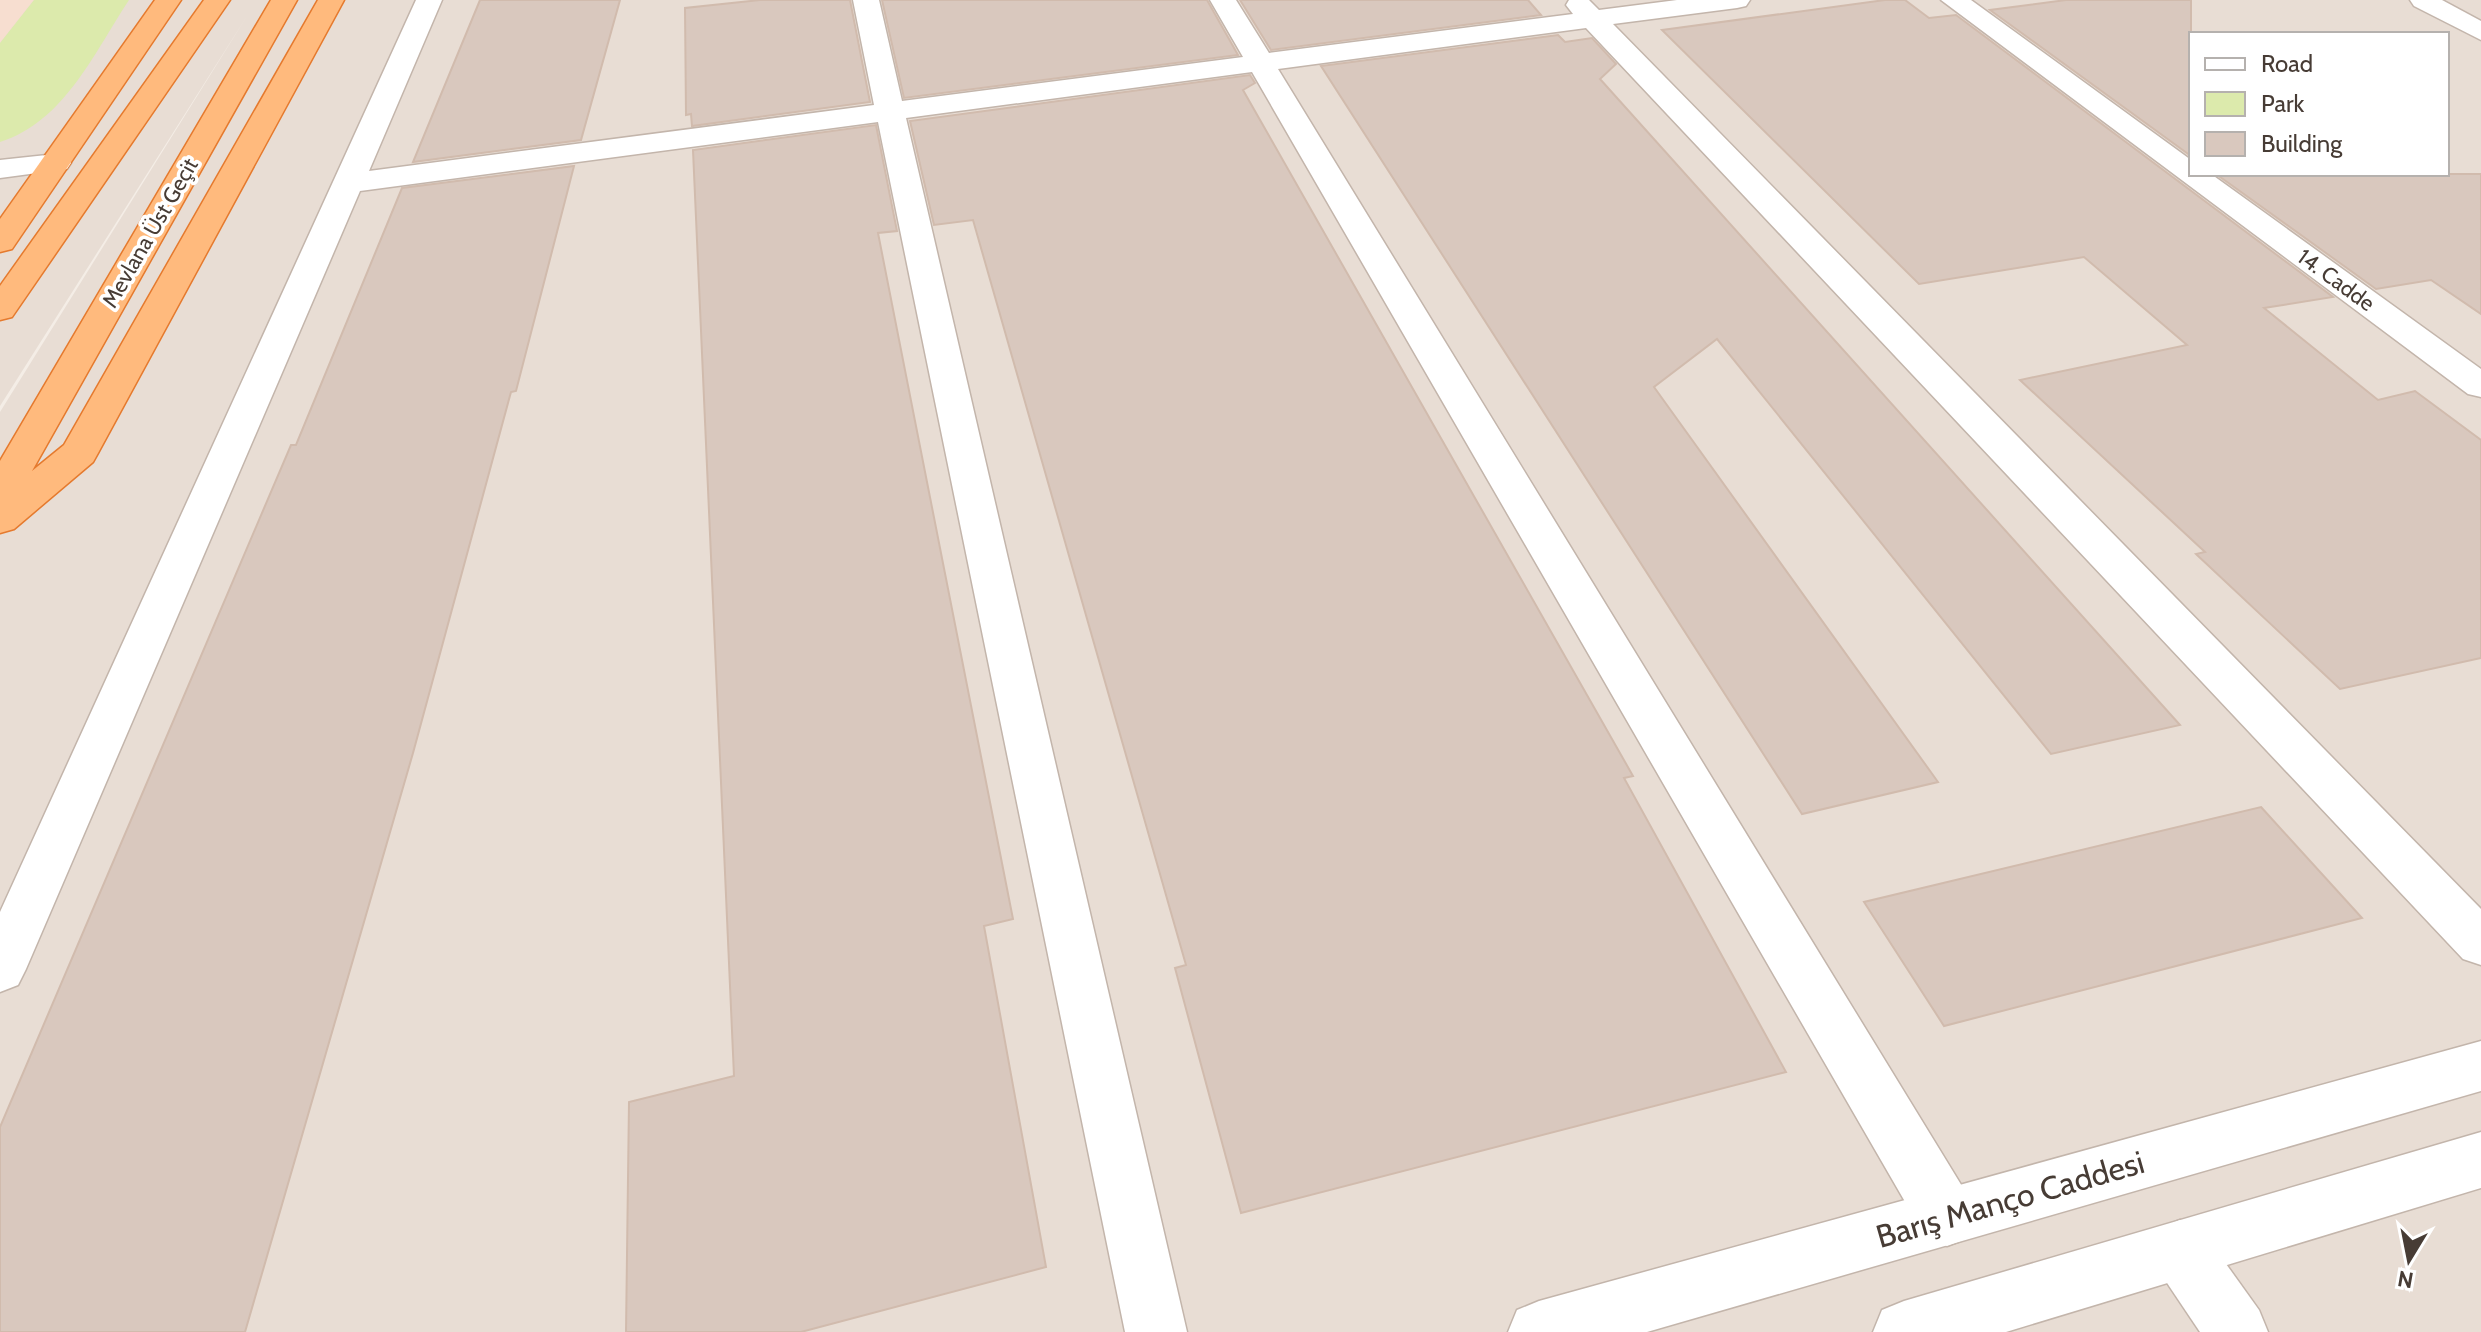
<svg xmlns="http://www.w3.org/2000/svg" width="2481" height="1332" font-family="Cabin,sans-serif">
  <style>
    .residential { fill: #e8ddd4; fill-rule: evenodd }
    .commercial { fill: #f7ded0 }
    .green { fill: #dceaac }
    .building { fill: #d9c8be; stroke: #d1bbad; stroke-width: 2 }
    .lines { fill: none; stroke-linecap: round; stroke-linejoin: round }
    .minor-casing { stroke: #c3b5ab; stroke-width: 3 }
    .tertiary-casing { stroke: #c3b5ab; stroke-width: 3 }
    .trunk-casing { stroke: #e57a2e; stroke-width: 3 }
    .minor { fill: #fff; fill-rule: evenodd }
    .tertiary { fill: #fff; fill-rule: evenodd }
    .trunk { fill: #ffba7d; fill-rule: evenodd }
    .labels { text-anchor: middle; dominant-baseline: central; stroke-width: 7; stroke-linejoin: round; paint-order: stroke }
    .far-street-label { font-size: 22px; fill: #473c35; stroke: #fff }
    .near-street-label { font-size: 32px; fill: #473c35; stroke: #fff }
  </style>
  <rect width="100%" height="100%" fill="#f4ede6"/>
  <path class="residential" d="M 0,0 L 2481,0 L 2481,1332 L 0,1332 L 0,412 L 247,16 L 0,406 ZM 2191,34 L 2447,34 L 2447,174 L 2191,174 Z"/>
  <path class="commercial" d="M 0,0 L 34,0 L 0,43 Z"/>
  <path class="green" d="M 34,0 L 129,0 C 94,53 64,122 0,142 L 0,43 Z"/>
  <g class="building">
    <path d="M 480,0 L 620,0 L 581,140 L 413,162 Z"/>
    <path d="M 760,0 L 850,0 L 870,102 L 692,126 L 691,114 L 686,115 L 685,8 Z"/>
    <path d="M 882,0 L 1207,0 L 1238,55 L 904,98 Z"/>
    <path d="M 1240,0 L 1528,0 L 1541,15 L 1271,50 Z"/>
    <path d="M 1885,0 L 1905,0 L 1929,18 L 1956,15 L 2333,297 L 2264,308 L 2378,400 L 2415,391 L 2481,440 L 2481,658 L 2340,689 L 2196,554 L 2205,552 L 2020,380 L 2187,345 L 2084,257 L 1919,284 L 1662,30 Z"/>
    <path d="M 2066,0 L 2191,0 L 2191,156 L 1990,10 Z"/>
    <path d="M 1558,35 L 1565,42 L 1592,38 L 1616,64 L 1600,79 L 2180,725 L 2051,754 L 1717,339 L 1654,387 L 1938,782 L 1802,814 L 1321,66 Z"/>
    <path d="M 1250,75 L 1255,83 L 1243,90 L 1633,776 L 1624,778 L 1786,1072 L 1241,1213 L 1175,968 L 1186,965 L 973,220 L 934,225 L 910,121 Z"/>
    <path d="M 876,125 L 897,231 L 878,233 L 1013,919 L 984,926 L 1046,1267 L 801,1332 L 626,1332 L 629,1102 L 734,1076 L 693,150 Z"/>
    <path d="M 574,166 L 516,391 L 511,392 L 413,753 L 245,1332 L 0,1332 L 0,1127 L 291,445 L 296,445 L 402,188 Z"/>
    <path d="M 2216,174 L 2481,174 L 2481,314 L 2431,280 L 2376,289 Z"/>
    <path d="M 2261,807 L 2362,918 L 1944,1026 L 1864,902 Z"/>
  </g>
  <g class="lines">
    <g class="minor-casing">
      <g id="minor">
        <path d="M 416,0 L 442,0 L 369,171 L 874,105 L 853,0 L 879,0 L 902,101 L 1243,57 L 1210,0 L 1236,0 L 1269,53 L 1573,14 L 1566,5 L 1569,0 L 1589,0 L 1599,10 L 1677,0 L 1750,0 L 1746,6 L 1737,8 L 1613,24 L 2481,909 L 2481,965 L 2463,959 L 1586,28 L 1278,69 L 1968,1196 L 1976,1217 L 1968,1238 L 1947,1246 L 1926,1238 L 1252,72 L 906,118 L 1187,1332 L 1125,1332 L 878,122 L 360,191 L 26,969 L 18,985 L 0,992 L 0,912 Z"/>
        <path d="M 1941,0 L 1971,0 L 2191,160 L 2191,174 L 2211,174 L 2481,369 L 2481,397 L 2468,394 Z"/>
        <path d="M 2410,0 L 2442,0 L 2481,21 L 2481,40 L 2414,6 Z"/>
        <path d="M 56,154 L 67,157 L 71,163 L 67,169 L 0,178 L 0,160 Z"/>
        <path d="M 2180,1220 L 2201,1229 L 2259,1310 L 2268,1332 L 2200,1332 L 2159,1271 L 2150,1250 L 2159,1229 Z"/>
      </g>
    </g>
    <g class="tertiary-casing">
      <g id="tertiary">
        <path d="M 2481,1041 L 2481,1091 L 1647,1332 L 1508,1332 L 1517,1310 L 1539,1301 Z"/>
        <path d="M 2481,1132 L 2481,1188 L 2006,1332 L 1873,1332 L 1882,1310 L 1904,1301 Z"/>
      </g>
    </g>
    <g class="trunk-casing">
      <g id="trunk">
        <path d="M 155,0 L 181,0 L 12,249 L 0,252 L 0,219 Z"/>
        <path d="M 204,0 L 230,0 L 12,317 L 0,320 L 0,286 Z"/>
        <path d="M 271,0 L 297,0 L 32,471 L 64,445 L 318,0 L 344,0 L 98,453 L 93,462 L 14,529 L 0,533 L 0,461 Z"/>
      </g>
    </g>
    <use href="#minor" class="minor"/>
    <use href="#tertiary" class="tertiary"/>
    <use href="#trunk" class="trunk"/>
  </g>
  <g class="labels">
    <g class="far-street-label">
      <text transform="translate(150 233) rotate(-60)">Mevlana Üst Geçit</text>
      <text transform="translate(2336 280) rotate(36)">14. Cadde</text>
    </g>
    <g class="near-street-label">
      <text transform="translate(2010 1199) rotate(-16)">Barış Manço Caddesi</text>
    </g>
  </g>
  <rect x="2189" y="32" width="260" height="144" fill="#ffffff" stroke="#b5b1ae" stroke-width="2"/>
  <rect x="2205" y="58" width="40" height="12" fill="#ffffff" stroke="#b5b1ae" stroke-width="2"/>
  <text x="2261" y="72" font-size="24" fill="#473c35">Road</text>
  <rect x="2205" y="92" width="40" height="24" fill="#dceaac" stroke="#b5b1ae" stroke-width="2"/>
  <text x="2261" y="112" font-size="24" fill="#473c35">Park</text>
  <rect x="2205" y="132" width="40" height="24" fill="#d9c8be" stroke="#b5b1ae" stroke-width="2"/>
  <text x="2261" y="152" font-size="24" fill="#473c35">Building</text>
  <g transform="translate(2409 1260) rotate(190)" stroke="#ffffff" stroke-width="6" paint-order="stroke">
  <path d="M0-6L14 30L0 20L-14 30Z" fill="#473c35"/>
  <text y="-12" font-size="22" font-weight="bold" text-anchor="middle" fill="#473c35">N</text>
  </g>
</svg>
